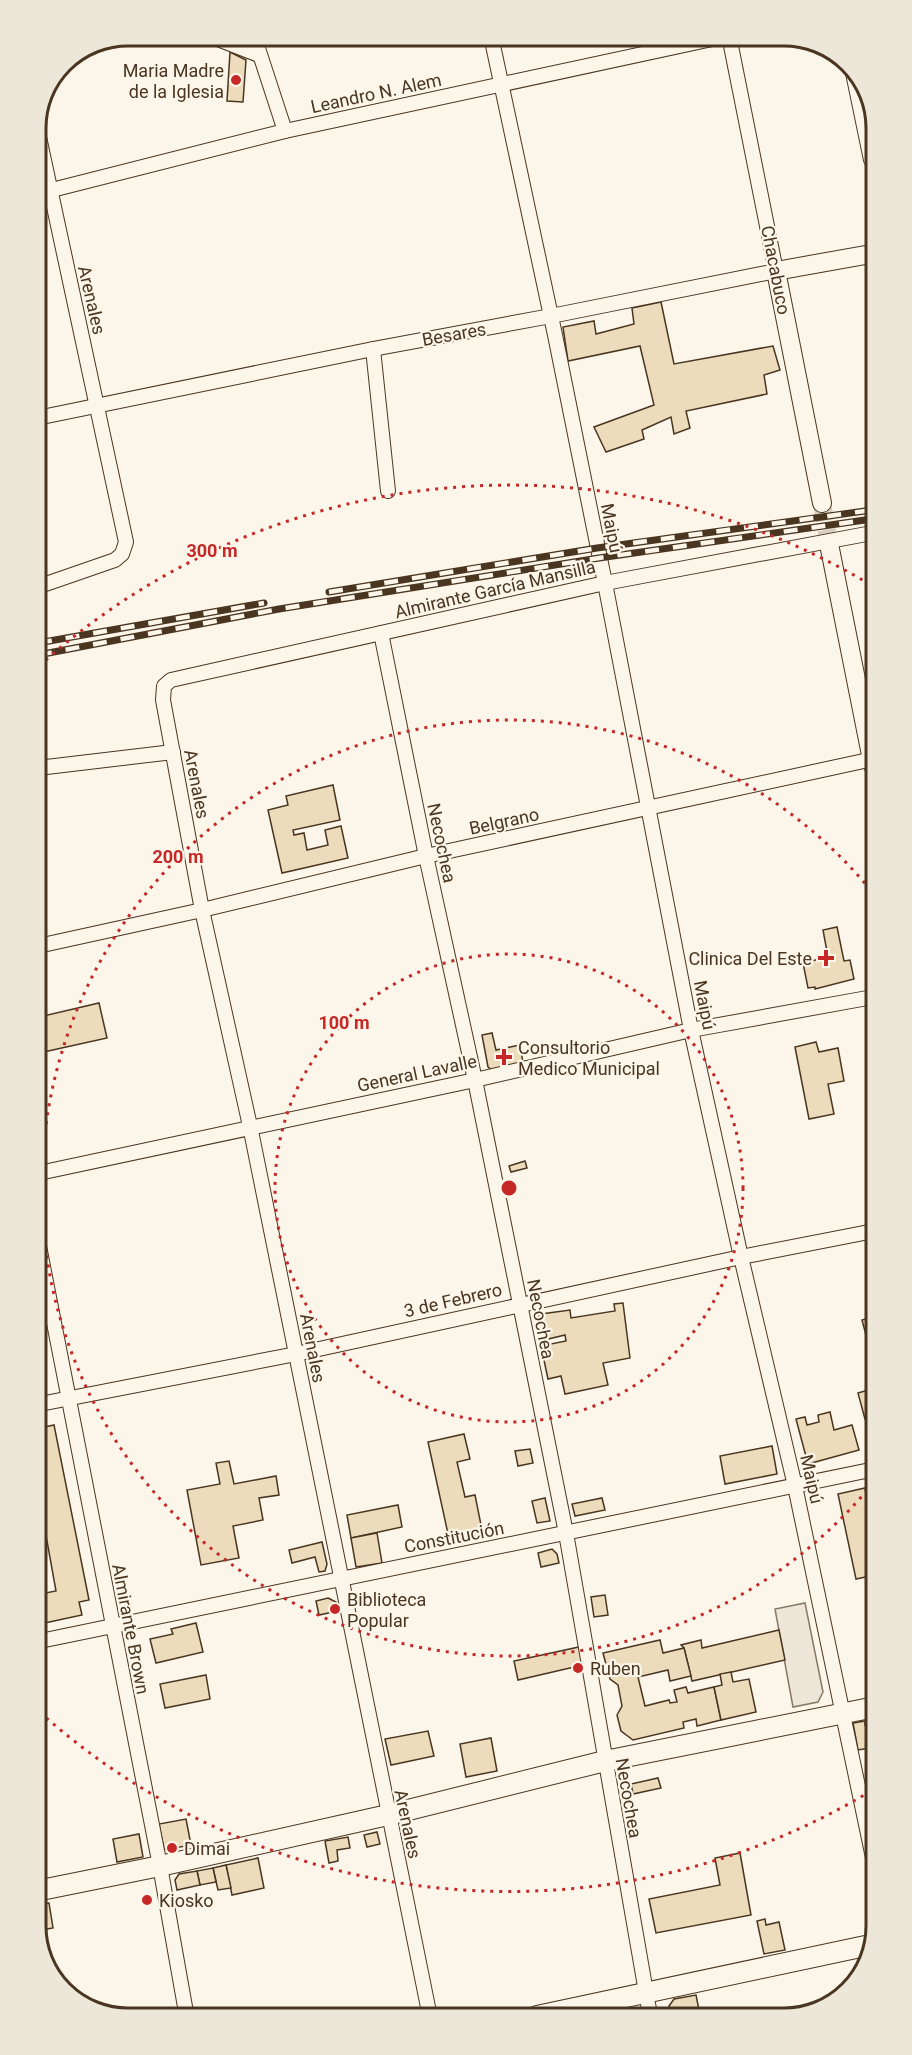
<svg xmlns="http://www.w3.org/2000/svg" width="912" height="2055" font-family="Roboto,sans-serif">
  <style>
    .green { fill: #ede6d9; stroke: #887966; stroke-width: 1.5 }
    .building { fill: #ecdcbc; stroke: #4a3520; stroke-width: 1.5 }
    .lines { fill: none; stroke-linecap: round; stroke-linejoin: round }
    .tertiary-tunnel { stroke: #d8cfc1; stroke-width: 18; stroke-dasharray: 18 9; stroke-linecap: butt }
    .minor-casing { stroke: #4a3520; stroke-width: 16 }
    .tertiary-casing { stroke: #4a3520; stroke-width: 20 }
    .secondary-casing { stroke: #4a3520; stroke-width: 22 }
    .minor { stroke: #fbf6e9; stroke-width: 14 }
    .tertiary { stroke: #fbf6e9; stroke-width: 18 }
    .secondary { stroke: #fbf6e9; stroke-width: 20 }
    .rail-casing { stroke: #4a3520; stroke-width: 7 }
    .rail { stroke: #fbf6e9; stroke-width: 4.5; stroke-dasharray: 14; stroke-linecap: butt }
    .ring { fill: none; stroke: #c62828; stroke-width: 3; stroke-dasharray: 3 6 }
    .poi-dot { fill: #c62828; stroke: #fbf6e9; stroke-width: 2 }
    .labels { text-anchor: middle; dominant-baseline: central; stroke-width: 4.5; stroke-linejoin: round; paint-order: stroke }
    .poi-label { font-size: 18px; fill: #4a3520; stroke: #fbf6e9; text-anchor: start }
    .street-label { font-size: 18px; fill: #4a3520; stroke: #fbf6e9 }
    .rim { fill: none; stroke: #4a3520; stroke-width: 3 }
    .centre { fill: #c62828; stroke: #fbf6e9; stroke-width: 3 }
    .ring-label { font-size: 18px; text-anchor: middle; font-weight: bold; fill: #c62828; stroke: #fbf6e9; stroke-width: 4.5; stroke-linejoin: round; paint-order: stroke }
  </style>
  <rect width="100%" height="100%" fill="#fbf6e9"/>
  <path class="green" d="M 805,1603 L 823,1692 L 818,1702 L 793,1707 L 775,1609 Z"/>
  <g class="building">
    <path d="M 230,52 L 246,60 L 243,102 L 227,101 Z"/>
    <path d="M 661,302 L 674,364 L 773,346 L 780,370 L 764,375 L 767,394 L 686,411 L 690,428 L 674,434 L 671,417 L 642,430 L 644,439 L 606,452 L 594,427 L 654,405 L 640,346 L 568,361 L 563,327 L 594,321 L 596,334 L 634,324 L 632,308 Z"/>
    <path d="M 333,785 L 340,820 L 293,830 L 294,835 L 304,833 L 307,850 L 328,845 L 325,830 L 341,826 L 348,858 L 282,873 L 268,810 L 288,805 L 286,796 Z"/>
    <path d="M 837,927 L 844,961 L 850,960 L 854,979 L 815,989 L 815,987 L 808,988 L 803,963 L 828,957 L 823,930 Z"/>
    <path d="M 99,1003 L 107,1038 L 39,1053 L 39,1017 Z"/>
    <path d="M 492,1033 L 496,1050 L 520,1045 L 523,1063 L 492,1070 L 488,1067 L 482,1035 Z"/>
    <path d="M 816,1042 L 819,1052 L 838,1048 L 844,1081 L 828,1084 L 834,1114 L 809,1119 L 795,1047 Z"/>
    <path d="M 525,1161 L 527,1168 L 511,1172 L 509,1166 Z"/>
    <path d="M 623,1303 L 630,1358 L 603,1363 L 608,1385 L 565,1394 L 561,1376 L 548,1379 L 541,1346 L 566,1341 L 565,1335 L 540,1341 L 536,1319 L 541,1314 L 570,1310 L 571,1318 L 615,1311 L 614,1304 Z"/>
    <path d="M 874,1317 L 874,1353 L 871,1354 L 862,1320 Z"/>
    <path d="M 875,1388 L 875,1416 L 865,1419 L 858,1393 Z"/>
    <path d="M 830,1412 L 834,1430 L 852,1425 L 859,1450 L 808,1464 L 796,1419 L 805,1417 L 807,1425 L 819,1422 L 818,1415 Z"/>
    <path d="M 54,1425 L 89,1600 L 79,1602 L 82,1615 L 40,1624 L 40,1594 L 56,1591 L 40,1502 L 40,1428 Z"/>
    <path d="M 464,1434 L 470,1459 L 457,1462 L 465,1497 L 475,1495 L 483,1535 L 450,1543 L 428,1442 Z"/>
    <path d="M 772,1446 L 777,1474 L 725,1484 L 720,1456 Z"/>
    <path d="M 530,1449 L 533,1463 L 518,1466 L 515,1451 Z"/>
    <path d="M 229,1461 L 234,1484 L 276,1476 L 279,1495 L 259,1498 L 263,1520 L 233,1526 L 239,1558 L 201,1565 L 187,1490 L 220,1484 L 216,1463 Z"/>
    <path d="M 865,1488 L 875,1535 L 875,1575 L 856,1579 L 838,1494 Z"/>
    <path d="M 545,1498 L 550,1521 L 537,1523 L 532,1501 Z"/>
    <path d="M 602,1498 L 605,1510 L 575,1516 L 572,1504 Z"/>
    <path d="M 398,1505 L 402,1527 L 351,1538 L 347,1515 Z"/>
    <path d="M 377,1533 L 382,1563 L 356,1567 L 351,1538 Z"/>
    <path d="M 322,1542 L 327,1564 L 325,1571 L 319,1572 L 315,1557 L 292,1563 L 289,1550 Z"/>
    <path d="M 552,1549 L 557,1554 L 559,1563 L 541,1567 L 538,1553 Z"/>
    <path d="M 605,1595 L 608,1615 L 594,1617 L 591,1597 Z"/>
    <path d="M 328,1598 L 336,1602 L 338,1611 L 319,1615 L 316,1601 Z"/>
    <path d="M 196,1623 L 203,1652 L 156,1663 L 150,1639 L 173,1634 L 171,1629 Z"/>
    <path d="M 779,1630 L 785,1660 L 692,1681 L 684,1648 L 681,1645 L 701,1640 L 702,1648 Z"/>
    <path d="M 660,1640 L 663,1653 L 684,1648 L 691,1676 L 670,1681 L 668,1670 L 638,1677 L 645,1706 L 669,1700 L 670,1703 L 677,1702 L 674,1690 L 686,1687 L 688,1693 L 714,1687 L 721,1720 L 697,1726 L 696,1719 L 683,1722 L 684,1728 L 633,1740 L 621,1731 L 617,1715 L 622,1706 L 618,1685 L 610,1679 L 603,1653 Z"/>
    <path d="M 579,1647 L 583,1665 L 518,1680 L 514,1661 Z"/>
    <path d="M 731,1672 L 733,1682 L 749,1679 L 756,1712 L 721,1720 L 714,1687 L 722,1685 L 720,1674 Z"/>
    <path d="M 206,1675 L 210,1699 L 165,1708 L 160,1684 Z"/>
    <path d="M 865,1721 L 865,1725 L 875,1723 L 876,1747 L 858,1750 L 853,1723 Z"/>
    <path d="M 428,1731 L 434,1756 L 391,1765 L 385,1739 Z"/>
    <path d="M 491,1738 L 497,1771 L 466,1777 L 460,1744 Z"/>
    <path d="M 658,1778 L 661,1788 L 633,1794 L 631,1784 Z"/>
    <path d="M 186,1819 L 191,1845 L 164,1850 L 159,1824 Z"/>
    <path d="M 377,1832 L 380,1844 L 367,1847 L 364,1835 Z"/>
    <path d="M 139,1834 L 143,1857 L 117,1862 L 113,1839 Z"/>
    <path d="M 348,1837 L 350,1848 L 337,1850 L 338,1861 L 329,1863 L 325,1841 Z"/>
    <path d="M 740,1853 L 751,1915 L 656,1933 L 649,1899 L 720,1885 L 715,1858 Z"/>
    <path d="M 258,1858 L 264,1888 L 232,1895 L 226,1865 Z"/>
    <path d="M 226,1865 L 231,1888 L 218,1890 L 213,1868 Z"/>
    <path d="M 213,1868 L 216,1882 L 200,1885 L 197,1871 Z"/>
    <path d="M 197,1871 L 200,1885 L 177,1890 L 175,1880 L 179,1874 Z"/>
    <path d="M 49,1903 L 53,1928 L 41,1930 L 41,1904 Z"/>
    <path d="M 765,1919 L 766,1925 L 779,1922 L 785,1950 L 764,1954 L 757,1921 Z"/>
    <path d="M 696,1995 L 700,2015 L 671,2015 L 669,2006 L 674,1999 Z"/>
  </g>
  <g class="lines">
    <path class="tertiary-tunnel" d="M 822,503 L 830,549"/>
    <g class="minor-casing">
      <g id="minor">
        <path d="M 210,36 L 259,55"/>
        <path d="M 254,36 L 285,131"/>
        <path d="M 491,36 L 555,335 L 605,583 L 691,1030 L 741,1257 L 795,1486 L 876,1872"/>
        <path d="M 853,73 L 871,160"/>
        <path d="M 36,123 L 126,542 L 122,554 L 115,560 L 37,587"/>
        <path d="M 36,194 L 285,131 L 726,36"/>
        <path d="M 373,349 L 388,491"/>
        <path d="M 37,418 L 373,349 L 551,316 L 776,271 L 729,36"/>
        <path d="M 381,633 L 426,856 L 475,1080 L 566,1533 L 650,2015"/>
        <path d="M 38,768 L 173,752"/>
        <path d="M 38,946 L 202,910 L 426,856 L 873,759"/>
        <path d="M 39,1173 L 475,1080 L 691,1030 L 873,997"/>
        <path d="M 39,1246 L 160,1866 L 187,2018"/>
        <path d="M 40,1404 L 296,1354 L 741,1257 L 874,1231"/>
        <path d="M 40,1641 L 875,1469"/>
        <path d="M 430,2017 L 250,1126 L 202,910 L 163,700 L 164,686 L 171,680 L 605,583 L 872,533"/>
      </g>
    </g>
    <g class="tertiary-casing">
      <g id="tertiary">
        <path d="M 822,503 L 776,271 L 871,254"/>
        <path d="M 830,549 L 873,765"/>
      </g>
    </g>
    <g class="secondary-casing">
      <g id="secondary">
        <path d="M 41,1890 L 160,1866 L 388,1815 L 605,1761 L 875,1707"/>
        <path d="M 537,2016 L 870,1945"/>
      </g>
    </g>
    <use href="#minor" class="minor"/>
    <use href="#tertiary" class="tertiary"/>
    <use href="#secondary" class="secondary"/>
    <g class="rail-casing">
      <g id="rail">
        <path d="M 329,592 L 597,548 L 872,510"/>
        <path d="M 38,643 L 264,603"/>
        <path d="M 38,655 L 279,609 L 599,558 L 872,519"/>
      </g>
    </g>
    <use href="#rail" class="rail"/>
  </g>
  <g class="ring">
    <circle cx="509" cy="1188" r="234"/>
    <path d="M873 1483A468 468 0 1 1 873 893"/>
    <path d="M871 1791A703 703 0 0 1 43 1715M39 666A703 703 0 0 1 871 585"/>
  </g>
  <g class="poi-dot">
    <circle cx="236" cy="80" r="6"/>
    <path d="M823 949h6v6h6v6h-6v6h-6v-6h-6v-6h6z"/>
    <path d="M501 1048h6v6h6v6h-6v6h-6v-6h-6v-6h6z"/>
    <circle cx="335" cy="1609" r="6"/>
    <circle cx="578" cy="1668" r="6"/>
    <circle cx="172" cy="1848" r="6"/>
    <circle cx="147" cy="1900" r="6"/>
  </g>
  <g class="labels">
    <g class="poi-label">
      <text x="224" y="70" text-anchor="end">Maria Madre<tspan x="224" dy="21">de la Iglesia</tspan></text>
      <text x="812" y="958" text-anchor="end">Clinica Del Este</text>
      <text x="518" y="1047">Consultorio<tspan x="518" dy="21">Medico Municipal</tspan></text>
      <text x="347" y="1599">Biblioteca<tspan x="347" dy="21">Popular</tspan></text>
      <text x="590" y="1668">Ruben</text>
      <text x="184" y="1848">Dimai</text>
      <text x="159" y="1900">Kiosko</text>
    </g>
    <g class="street-label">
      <text transform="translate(376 93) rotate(-12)">Leandro N. Alem</text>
      <text transform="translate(776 270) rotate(79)">Chacabuco</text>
      <text transform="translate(92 300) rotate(77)">Arenales</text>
      <text transform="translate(454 334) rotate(-10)">Besares</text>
      <text transform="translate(612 528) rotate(79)">Maipú</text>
      <text transform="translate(495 589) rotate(-13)">Almirante García Mansilla</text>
      <text transform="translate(197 784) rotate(79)">Arenales</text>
      <text transform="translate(504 821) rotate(-12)">Belgrano</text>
      <text transform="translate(442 843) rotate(78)">Necochea</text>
      <text transform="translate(705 1005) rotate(79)">Maipú</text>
      <text transform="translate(417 1073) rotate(-12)">General Lavalle</text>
      <text transform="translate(453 1300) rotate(-13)">3 de Febrero</text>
      <text transform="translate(541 1319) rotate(79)">Necochea</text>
      <text transform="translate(313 1348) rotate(79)">Arenales</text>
      <text transform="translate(812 1479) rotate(77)">Maipú</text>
      <text transform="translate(454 1537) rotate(-11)">Constitución</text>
      <text transform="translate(131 1629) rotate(79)">Almirante Brown</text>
      <text transform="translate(629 1798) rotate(80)">Necochea</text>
      <text transform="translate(408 1824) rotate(78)">Arenales</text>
    </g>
  </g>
  <path d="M0 0H912V2055H0ZM128 46H784A82 82 0 0 1 866 128V1926A82 82 0 0 1 784 2008H128A82 82 0 0 1 46 1926V128A82 82 0 0 1 128 46Z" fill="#ede7d9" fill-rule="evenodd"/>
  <path class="rim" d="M128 46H784A82 82 0 0 1 866 128V1926A82 82 0 0 1 784 2008H128A82 82 0 0 1 46 1926V128A82 82 0 0 1 128 46Z"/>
  <circle cx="509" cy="1188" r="9" class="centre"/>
  <g class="ring-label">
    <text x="212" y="557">300 m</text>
    <text x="178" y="863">200 m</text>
    <text x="344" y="1029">100 m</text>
  </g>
</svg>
